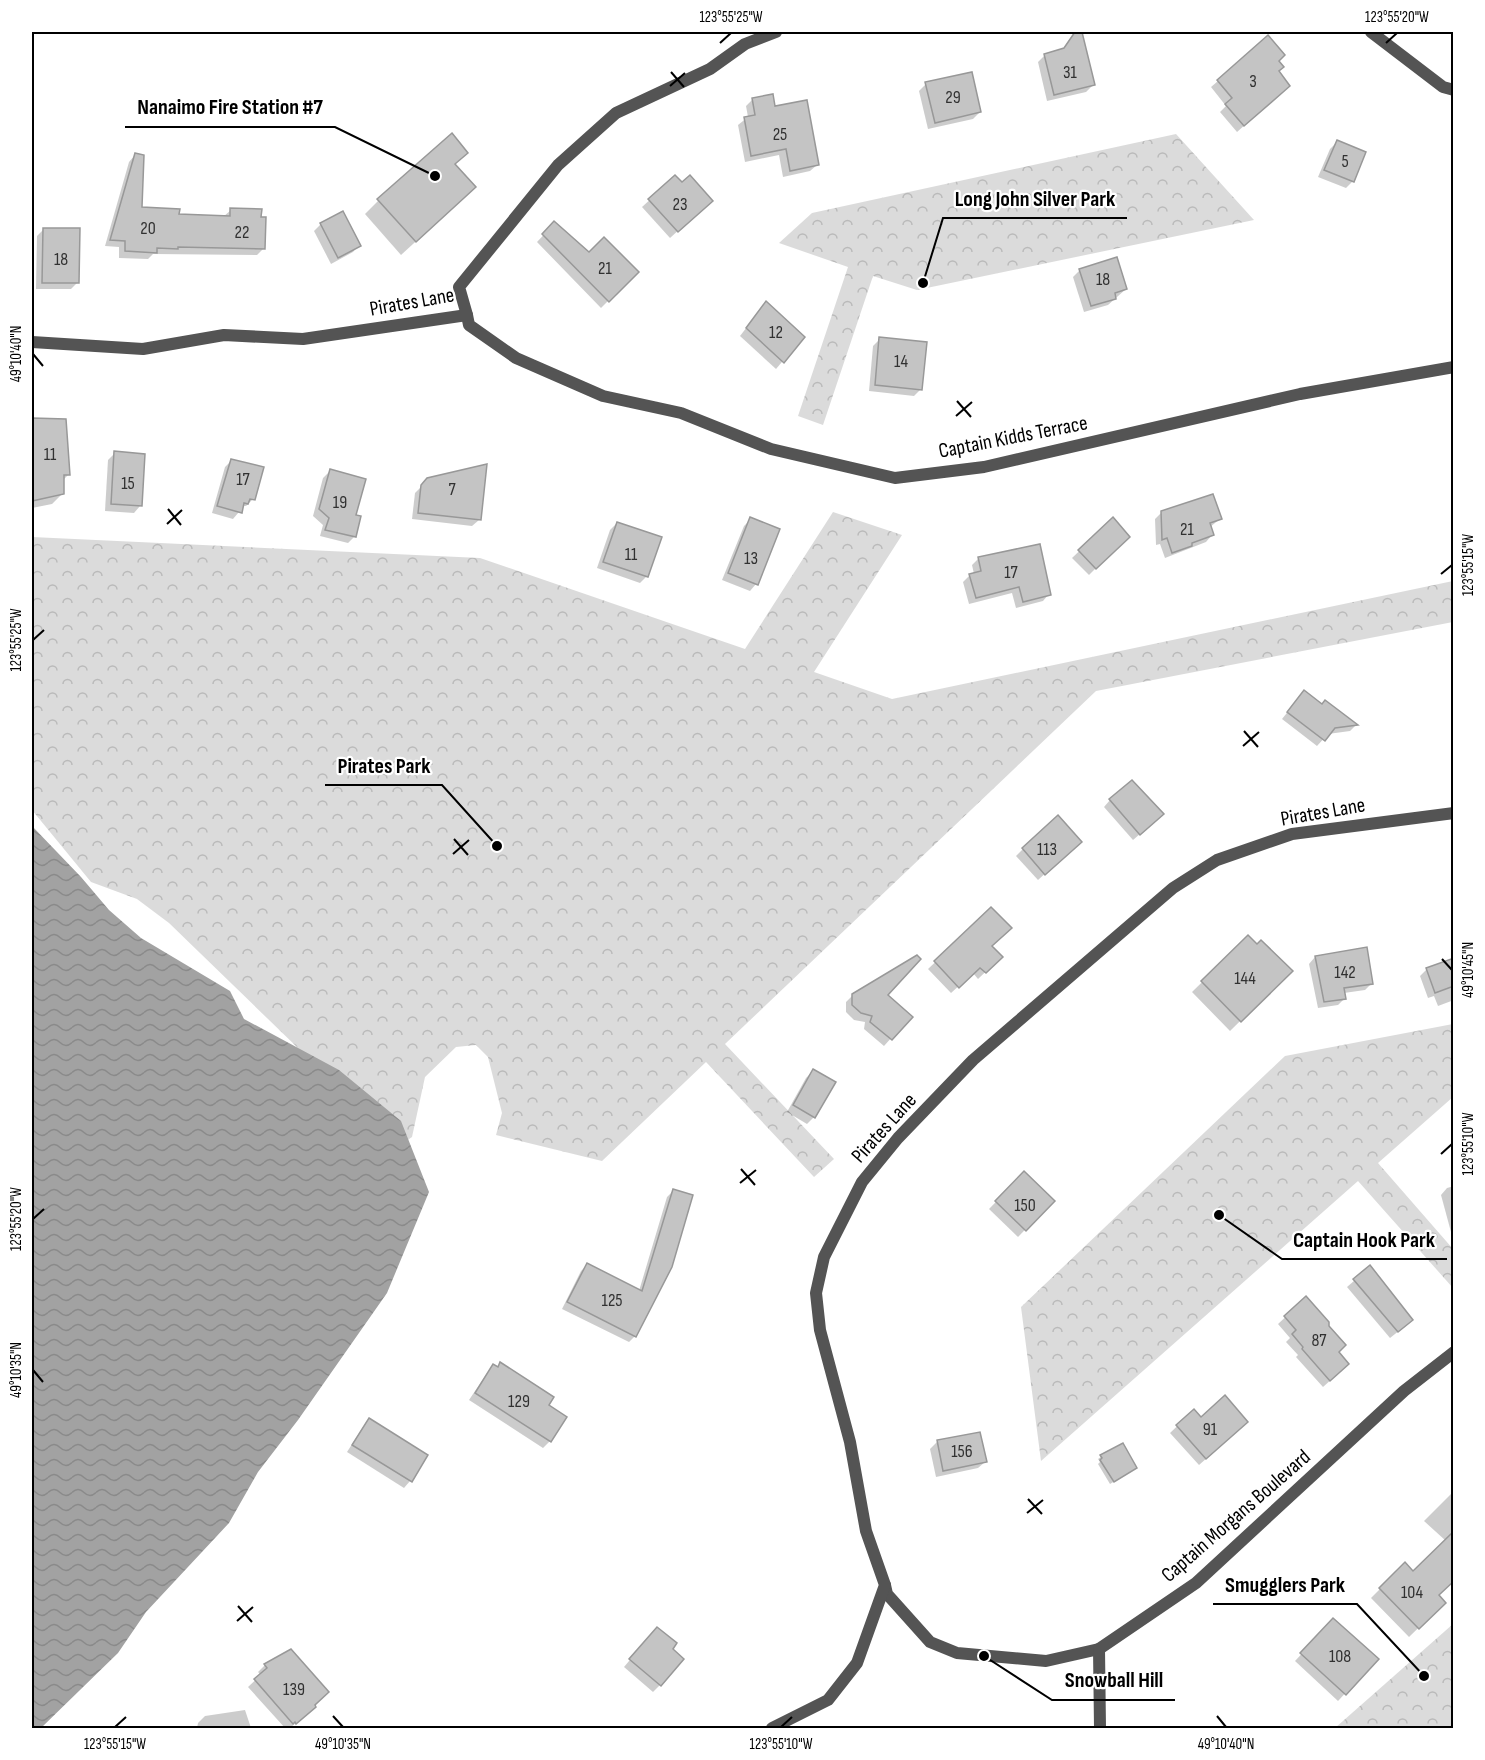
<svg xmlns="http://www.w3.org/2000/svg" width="1485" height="1760" font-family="'Sofia Sans Condensed',sans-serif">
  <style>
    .park { fill: url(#park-crowns) }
    .water { fill: url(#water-waves) }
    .shadow { fill: #0003 }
    .building { fill: #c4c4c4; stroke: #989898; stroke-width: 1.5 }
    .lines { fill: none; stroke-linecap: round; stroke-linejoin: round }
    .minor { stroke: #545454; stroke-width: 12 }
    .ticks { fill: none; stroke: #000; stroke-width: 2 }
    .labels { text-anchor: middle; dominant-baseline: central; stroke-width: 4.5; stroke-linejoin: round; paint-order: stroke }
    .number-label { font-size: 18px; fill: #313131 }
    .street-label { font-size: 21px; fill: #000; stroke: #fff }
    .leader { fill: none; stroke: #000; stroke-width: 2 }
    .callout-dot { fill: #000; stroke: #fff; stroke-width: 2 }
    .callout-label { font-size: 22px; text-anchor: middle; font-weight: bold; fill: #000; stroke: #fff; stroke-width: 4.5; stroke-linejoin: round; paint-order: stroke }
    .neatline { fill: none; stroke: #000; stroke-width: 2 }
    .ticks-label { font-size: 15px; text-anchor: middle; fill: #000 }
  </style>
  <defs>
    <pattern id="park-crowns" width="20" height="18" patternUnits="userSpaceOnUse" patternTransform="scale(1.5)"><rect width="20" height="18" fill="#dbdbdb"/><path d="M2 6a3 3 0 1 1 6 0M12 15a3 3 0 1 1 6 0" fill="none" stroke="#bababa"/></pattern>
    <pattern id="water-waves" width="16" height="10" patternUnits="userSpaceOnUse" patternTransform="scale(1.5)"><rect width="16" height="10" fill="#a2a2a2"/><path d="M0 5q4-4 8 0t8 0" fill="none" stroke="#8a8a8a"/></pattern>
  </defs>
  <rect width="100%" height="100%" fill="#fff"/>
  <g class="park">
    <path d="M 1176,134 L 1254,220 L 917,290 L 873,276 L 823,425 L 798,416 L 848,267 L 779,243 L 812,213 Z"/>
    <path d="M 833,512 L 902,535 L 814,672 L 892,699 L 1453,581 L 1453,622 L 1096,691 L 725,1044 L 834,1159 L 814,1177 L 706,1062 L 602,1161 L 496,1135 L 502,1113 L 488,1057 L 476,1045 L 456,1047 L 425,1077 L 412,1137 L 399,1146 L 169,923 L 137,899 L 91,882 L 32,810 L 32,537 L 480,558 L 745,649 Z"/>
    <path d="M 1453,1024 L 1453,1097 L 1378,1163 L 1453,1249 L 1453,1288 L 1358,1181 L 1041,1461 L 1021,1307 L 1285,1056 Z"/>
    <path d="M 1453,1624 L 1453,1728 L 1335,1728 Z"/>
  </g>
  <path class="water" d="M 32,826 L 81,877 L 109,910 L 141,938 L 230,991 L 244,1019 L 339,1070 L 401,1121 L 429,1192 L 387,1293 L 298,1420 L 258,1472 L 229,1523 L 146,1612 L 118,1653 L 41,1728 L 32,1728 Z"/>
  <g class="shadow">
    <path d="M 1074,32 L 1081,32 L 1093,85 L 1086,92 L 1047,101 L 1038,62 L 1045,55 L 1062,51 Z"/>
    <path d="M 1277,61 L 1281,93 L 1237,132 L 1220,112 L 1226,106 L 1211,87 L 1218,81 Z"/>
    <path d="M 926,84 L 980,112 L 973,119 L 928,129 L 919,91 Z"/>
    <path d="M 753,99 L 774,108 L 817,165 L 810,171 L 783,177 L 779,155 L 745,162 L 738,125 L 748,117 L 746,106 Z"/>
    <path d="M 1337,142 L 1353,181 L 1346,188 L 1318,177 L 1330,149 Z"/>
    <path d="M 135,155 L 140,209 L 178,215 L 223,217 L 231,210 L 264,248 L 257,255 L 153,254 L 148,259 L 119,258 L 119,247 L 105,246 L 129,162 Z"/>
    <path d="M 454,165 L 460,201 L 401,255 L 365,214 L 379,200 Z"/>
    <path d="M 675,177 L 704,207 L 670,238 L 642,207 Z"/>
    <path d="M 321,224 L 359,245 L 353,252 L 331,264 L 314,231 Z"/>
    <path d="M 554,224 L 589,254 L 637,272 L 601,308 L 537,242 Z"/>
    <path d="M 44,229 L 78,282 L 71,289 L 36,289 L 37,236 Z"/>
    <path d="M 1080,270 L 1126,289 L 1108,305 L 1084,312 L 1073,277 Z"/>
    <path d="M 760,310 L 803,337 L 776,369 L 740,336 Z"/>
    <path d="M 880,339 L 921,389 L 914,396 L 869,391 L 873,346 Z"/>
    <path d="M 56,419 L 68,475 L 62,481 L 62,494 L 52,504 L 32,508 L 32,420 Z"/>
    <path d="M 115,453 L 140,506 L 134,513 L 105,511 L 108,460 Z"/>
    <path d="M 232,460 L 253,499 L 246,506 L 244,506 L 233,519 L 212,513 L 225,467 Z"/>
    <path d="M 330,471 L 354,516 L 354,537 L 348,543 L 320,536 L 323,525 L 313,516 L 323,478 Z"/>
    <path d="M 428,480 L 479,520 L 472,526 L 412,519 L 415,493 Z"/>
    <path d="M 1162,512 L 1220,519 L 1210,527 L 1212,535 L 1206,542 L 1165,558 L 1160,544 L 1156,545 L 1155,519 Z"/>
    <path d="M 751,519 L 756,584 L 750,591 L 722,580 L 744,526 Z"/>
    <path d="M 1112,520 L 1128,536 L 1089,575 L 1072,558 Z"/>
    <path d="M 617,523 L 647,576 L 640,583 L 597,568 L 610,530 Z"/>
    <path d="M 979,558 L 1049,594 L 1043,601 L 1016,608 L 1012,593 L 969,604 L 963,582 L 970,575 L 974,574 L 972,565 Z"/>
    <path d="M 1298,699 L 1322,705 L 1356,725 L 1350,731 L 1328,734 L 1317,746 L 1282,719 Z"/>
    <path d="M 1110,800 L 1155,821 L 1133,840 L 1104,807 Z"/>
    <path d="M 1073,848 L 1038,880 L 1016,856 L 1023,849 Z"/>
    <path d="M 991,909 L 991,946 L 1001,957 L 978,979 L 973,973 L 951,993 L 928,969 Z"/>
    <path d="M 1248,937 L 1257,946 L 1291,971 L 1230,1031 L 1192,992 Z"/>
    <path d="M 1315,957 L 1372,983 L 1365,990 L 1344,993 L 1345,998 L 1338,1005 L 1318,1008 L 1309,964 Z"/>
    <path d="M 1454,960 L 1454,1000 L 1438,1006 L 1434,996 L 1428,998 L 1420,976 L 1427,969 Z"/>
    <path d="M 853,995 L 886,996 L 910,1017 L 884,1046 L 864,1029 L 865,1022 L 854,1020 L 846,1012 L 846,1002 Z"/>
    <path d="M 813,1071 L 814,1117 L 807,1124 L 787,1112 L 806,1078 Z"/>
    <path d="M 1024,1173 L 1053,1201 L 1018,1237 L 989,1209 Z"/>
    <path d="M 1454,1186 L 1454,1231 L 1451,1232 L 1441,1195 L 1447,1188 Z"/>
    <path d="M 673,1191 L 635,1336 L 629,1342 L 562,1309 L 581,1271 L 587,1265 L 639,1291 L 667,1197 Z"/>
    <path d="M 1370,1267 L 1405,1326 L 1390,1338 L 1347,1287 Z"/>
    <path d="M 1306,1298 L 1337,1352 L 1341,1371 L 1323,1387 L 1296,1357 L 1298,1355 L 1286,1342 L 1290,1338 L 1278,1324 Z"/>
    <path d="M 501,1364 L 547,1405 L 550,1441 L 543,1448 L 469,1400 L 487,1373 L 493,1366 L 497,1368 Z"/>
    <path d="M 1193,1411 L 1200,1419 L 1240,1429 L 1199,1465 L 1170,1433 Z"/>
    <path d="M 370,1420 L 410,1481 L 404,1488 L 347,1452 L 363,1427 Z"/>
    <path d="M 979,1433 L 985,1462 L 978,1468 L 936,1477 L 930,1449 L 937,1442 Z"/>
    <path d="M 1101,1457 L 1136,1468 L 1110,1484 L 1098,1464 L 1100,1462 L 1098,1459 Z"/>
    <path d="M 1453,1492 L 1454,1579 L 1437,1595 L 1444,1603 L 1409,1637 L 1371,1598 L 1405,1564 L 1413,1573 L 1446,1541 L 1424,1521 Z"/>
    <path d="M 1327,1627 L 1377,1659 L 1338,1701 L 1295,1661 Z"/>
    <path d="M 650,1636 L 660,1685 L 653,1692 L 624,1667 Z"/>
    <path d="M 290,1651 L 308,1713 L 290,1728 L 285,1728 L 248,1687 L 261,1675 L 258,1672 L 265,1665 Z"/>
    <path d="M 245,1710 L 251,1728 L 197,1728 L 198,1723 L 205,1716 Z"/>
  </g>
  <g class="building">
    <path d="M 1075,32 L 1082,32 L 1095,85 L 1054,95 L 1044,54 L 1064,48 Z"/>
    <path d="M 1268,35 L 1285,55 L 1279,61 L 1284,67 L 1279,71 L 1290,86 L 1244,126 L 1225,104 L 1232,98 L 1217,80 Z"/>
    <path d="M 972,72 L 981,112 L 935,123 L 925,82 Z"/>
    <path d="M 773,94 L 775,106 L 807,100 L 819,165 L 790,171 L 786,149 L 751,156 L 744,117 L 755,115 L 752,98 Z"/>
    <path d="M 452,133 L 468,153 L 455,164 L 476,187 L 416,242 L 377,199 Z"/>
    <path d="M 1337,140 L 1366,152 L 1354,182 L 1324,170 Z"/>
    <path d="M 135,153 L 144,155 L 142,207 L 180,209 L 179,214 L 230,216 L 230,208 L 262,209 L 261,217 L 266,217 L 265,249 L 178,247 L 178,249 L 157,248 L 157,253 L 125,251 L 125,241 L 110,240 Z"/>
    <path d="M 675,175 L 682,182 L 690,175 L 713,201 L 678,232 L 648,199 Z"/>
    <path d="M 343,211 L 361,246 L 338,258 L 320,223 Z"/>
    <path d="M 554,221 L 589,252 L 604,237 L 639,272 L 609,302 L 542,234 Z"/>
    <path d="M 43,228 L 80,228 L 79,283 L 42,283 Z"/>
    <path d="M 1117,257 L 1127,289 L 1115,293 L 1116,299 L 1091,306 L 1079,269 Z"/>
    <path d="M 766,301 L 805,337 L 784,363 L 746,328 Z"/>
    <path d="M 879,337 L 927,342 L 922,390 L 875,385 Z"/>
    <path d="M 32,418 L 66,419 L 70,475 L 64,475 L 64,494 L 32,501 Z"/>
    <path d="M 114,451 L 145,454 L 142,506 L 111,504 Z"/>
    <path d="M 231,459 L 264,467 L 255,500 L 250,499 L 248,504 L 244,503 L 242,513 L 217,506 Z"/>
    <path d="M 487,464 L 481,520 L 418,513 L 421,485 L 427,478 Z"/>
    <path d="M 330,469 L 366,479 L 356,515 L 361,516 L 356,537 L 325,530 L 329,518 L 319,509 Z"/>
    <path d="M 1213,494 L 1222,519 L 1210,523 L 1214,535 L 1192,543 L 1192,546 L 1172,553 L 1167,538 L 1162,540 L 1161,511 Z"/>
    <path d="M 750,517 L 780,529 L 758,585 L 728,573 Z"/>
    <path d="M 1113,517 L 1130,537 L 1096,569 L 1078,550 Z"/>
    <path d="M 617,522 L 662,537 L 648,577 L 603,562 Z"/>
    <path d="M 1040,544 L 1051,595 L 1023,602 L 1019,587 L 976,598 L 969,574 L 981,571 L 978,557 Z"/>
    <path d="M 1304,690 L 1322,704 L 1325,700 L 1358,725 L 1335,728 L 1325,741 L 1287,712 Z"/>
    <path d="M 1132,780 L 1164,814 L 1140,835 L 1109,799 Z"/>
    <path d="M 1058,815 L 1082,842 L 1045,875 L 1022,848 Z"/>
    <path d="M 991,907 L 1012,928 L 992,946 L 1003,957 L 986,973 L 980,968 L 959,988 L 934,961 Z"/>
    <path d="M 1248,935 L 1257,944 L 1261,940 L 1293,971 L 1241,1022 L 1201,981 Z"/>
    <path d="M 1367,947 L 1373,984 L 1344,988 L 1346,999 L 1324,1002 L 1315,956 Z"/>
    <path d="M 917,955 L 921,959 L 888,995 L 913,1017 L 892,1040 L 870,1022 L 872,1016 L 861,1013 L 852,1005 L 852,994 Z"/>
    <path d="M 1454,958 L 1454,986 L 1435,993 L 1426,968 Z"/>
    <path d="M 813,1069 L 836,1082 L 815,1118 L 793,1105 Z"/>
    <path d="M 1024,1171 L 1055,1201 L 1026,1231 L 995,1201 Z"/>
    <path d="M 673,1189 L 693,1195 L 672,1267 L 636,1337 L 567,1302 L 587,1263 L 642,1291 Z"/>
    <path d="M 1370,1265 L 1413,1320 L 1398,1332 L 1353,1279 Z"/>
    <path d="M 1306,1296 L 1329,1322 L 1329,1326 L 1346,1345 L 1339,1352 L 1349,1364 L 1330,1381 L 1302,1349 L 1303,1347 L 1292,1334 L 1296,1330 L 1284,1316 Z"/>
    <path d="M 500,1362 L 554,1397 L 549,1405 L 567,1417 L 551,1442 L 475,1393 L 493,1364 L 498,1367 Z"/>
    <path d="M 1225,1395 L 1248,1422 L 1206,1459 L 1176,1425 L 1194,1409 L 1201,1417 Z"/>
    <path d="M 369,1418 L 428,1455 L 412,1482 L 352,1445 Z"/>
    <path d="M 980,1432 L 987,1462 L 943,1471 L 937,1440 Z"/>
    <path d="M 1123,1443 L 1137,1468 L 1114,1482 L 1100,1460 L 1102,1458 L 1100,1455 Z"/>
    <path d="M 1454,1531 L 1454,1581 L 1439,1595 L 1446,1603 L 1419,1629 L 1379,1588 L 1405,1562 L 1413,1571 Z"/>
    <path d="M 1333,1618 L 1379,1659 L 1346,1695 L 1300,1653 Z"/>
    <path d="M 657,1627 L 677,1643 L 673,1649 L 684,1659 L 661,1686 L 629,1659 Z"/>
    <path d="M 291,1649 L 329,1692 L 315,1705 L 316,1707 L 296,1724 L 295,1722 L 293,1724 L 254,1679 L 267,1668 L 264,1664 Z"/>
  </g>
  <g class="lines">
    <g class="minor">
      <path d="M 1371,32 L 1443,87 L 1454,90"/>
      <path d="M 467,315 L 469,325 L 516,358 L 603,396 L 681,413 L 771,449 L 895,478 L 984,467 L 1300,394 L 1454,367"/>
      <path d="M 32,342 L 143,349 L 224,335 L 303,339 L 467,315 L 459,287 L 558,165 L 616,113 L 710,69 L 745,44 L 776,32"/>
      <path d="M 885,1585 L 887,1594 L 930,1642 L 957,1653 L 1046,1661 L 1099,1649"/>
      <path d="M 772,1728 L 828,1700 L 857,1663 L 885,1585 L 866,1531 L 850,1442 L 820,1330 L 816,1293 L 824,1257 L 862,1182 L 898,1138 L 973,1060 L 1173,888 L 1217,860 L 1292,834 L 1454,813"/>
      <path d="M 1100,1728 L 1099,1649 L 1196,1583 L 1404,1391 L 1454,1352"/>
    </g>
  </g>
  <path class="ticks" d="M 720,43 L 731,33M 1386,43 L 1397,33M 671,72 L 684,87M 670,86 L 685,73M 33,354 L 43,366M 957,401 L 971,417M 956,416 L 972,402M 168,509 L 181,525M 167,524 L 182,510M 1441,574 L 1452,565M 33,640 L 44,630M 1244,731 L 1258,747M 1243,746 L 1259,732M 454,839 L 468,855M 453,854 L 469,840M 1442,959 L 1452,970M 1441,1154 L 1452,1144M 741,1169 L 755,1185M 740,1183 L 756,1170M 33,1219 L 44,1209M 33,1370 L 43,1382M 1028,1499 L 1042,1514M 1027,1513 L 1043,1500M 238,1606 L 252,1622M 237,1621 L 253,1607M 333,1716 L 343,1727M 1217,1716 L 1226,1727M 115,1727 L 126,1717M 781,1727 L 792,1717"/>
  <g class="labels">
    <g class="number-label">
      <text x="1070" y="72">31</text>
      <text x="1253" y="81">3</text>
      <text x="953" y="97">29</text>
      <text x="780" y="134">25</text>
      <text x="1345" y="161">5</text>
      <text x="680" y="204">23</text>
      <text x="148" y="228">20</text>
      <text x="242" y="232">22</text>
      <text x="61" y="259">18</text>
      <text x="605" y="268">21</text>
      <text x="1103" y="279">18</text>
      <text x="776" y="332">12</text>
      <text x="901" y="361">14</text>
      <text x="50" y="454">11</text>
      <text x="243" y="479">17</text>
      <text x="128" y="483">15</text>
      <text x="452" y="489">7</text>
      <text x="340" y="502">19</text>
      <text x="1187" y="529">21</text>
      <text x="631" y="554">11</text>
      <text x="751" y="558">13</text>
      <text x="1011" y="572">17</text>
      <text x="1047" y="849">113</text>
      <text x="1345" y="972">142</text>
      <text x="1245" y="978">144</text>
      <text x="1025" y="1205">150</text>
      <text x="612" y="1300">125</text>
      <text x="1319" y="1340">87</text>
      <text x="519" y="1401">129</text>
      <text x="1210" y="1429">91</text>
      <text x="962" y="1451">156</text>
      <text x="1412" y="1592">104</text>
      <text x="1340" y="1656">108</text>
      <text x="294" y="1689">139</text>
    </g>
    <g class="street-label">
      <text transform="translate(412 302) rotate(-10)">Pirates Lane</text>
      <text transform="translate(1013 437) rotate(-11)">Captain Kidds Terrace</text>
      <text transform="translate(1323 812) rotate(-10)">Pirates Lane</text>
      <text transform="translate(884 1128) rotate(-48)">Pirates Lane</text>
      <text transform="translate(1236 1516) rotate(-41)">Captain Morgans Boulevard</text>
    </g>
  </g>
  <path class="leader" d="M435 176L335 127H125M923 283L943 218H1127M497 846L442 785H325M1219 1215L1282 1259H1447M1424 1676L1357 1604H1213M984 1656L1052 1700H1175"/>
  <g class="callout-dot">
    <circle cx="435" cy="176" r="6"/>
    <circle cx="923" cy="283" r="6"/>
    <circle cx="497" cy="846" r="6"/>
    <circle cx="1219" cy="1215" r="6"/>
    <circle cx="1424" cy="1676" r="6"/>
    <circle cx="984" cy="1656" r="6"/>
  </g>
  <g class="callout-label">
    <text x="230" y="114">Nanaimo Fire Station #7</text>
    <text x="1035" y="206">Long John Silver Park</text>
    <text x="384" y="773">Pirates Park</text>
    <text x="1364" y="1247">Captain Hook Park</text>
    <text x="1285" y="1592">Smugglers Park</text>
    <text x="1114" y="1687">Snowball Hill</text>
  </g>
  <rect width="1485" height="1760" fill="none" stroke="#ffffff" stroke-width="66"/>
  <rect x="33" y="33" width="1419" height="1694" class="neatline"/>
  <g class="ticks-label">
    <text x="731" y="22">123°55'25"W</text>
    <text x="1397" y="22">123°55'20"W</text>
    <text transform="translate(16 354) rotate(-90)" y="5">49°10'40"N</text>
    <text transform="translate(1468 565) rotate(-90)" y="5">123°55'15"W</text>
    <text transform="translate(16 640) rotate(-90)" y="5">123°55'25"W</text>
    <text transform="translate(1468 970) rotate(-90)" y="5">49°10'45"N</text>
    <text transform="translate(1468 1144) rotate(-90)" y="5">123°55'10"W</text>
    <text transform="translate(16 1219) rotate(-90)" y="5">123°55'20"W</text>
    <text transform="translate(16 1370) rotate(-90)" y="5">49°10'35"N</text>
    <text x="115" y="1749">123°55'15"W</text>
    <text x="343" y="1749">49°10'35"N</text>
    <text x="781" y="1749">123°55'10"W</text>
    <text x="1226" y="1749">49°10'40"N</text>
  </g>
</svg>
